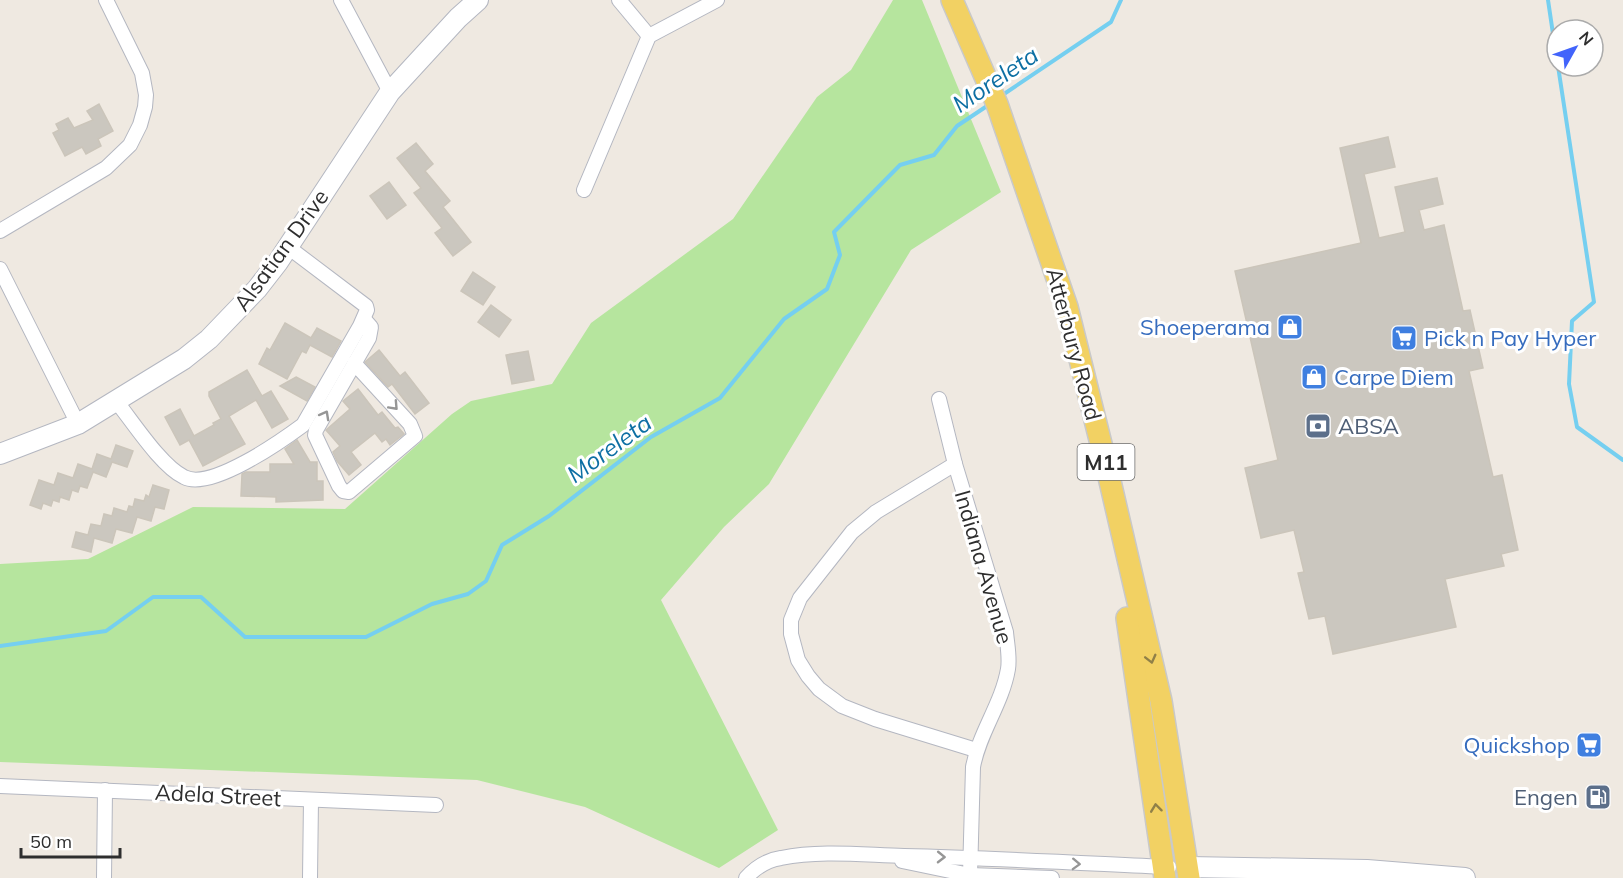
<svg xmlns="http://www.w3.org/2000/svg" width="1623" height="878" font-family="Mulish,sans-serif">
  <style>
    .green { fill: #b6e59e }
    .lines { fill: none; stroke-linecap: round; stroke-linejoin: round }
    .stream { stroke: #75cff0; stroke-width: 4 }
    .building { fill: #cbc7bf; stroke: #cbc5ba; stroke-width: 1.5 }
    .street-casing { stroke: #b4b7c1; stroke-width: 16 }
    .secondary-casing { stroke: #b4b7c1; stroke-width: 22 }
    .primary-casing { stroke: #c9c9c9; stroke-width: 24 }
    .street { stroke: #fff; stroke-width: 14 }
    .secondary { stroke: #fff; stroke-width: 20 }
    .primary { stroke: #f2d163; stroke-width: 21 }
    .oneway { stroke: #969696 }
    .oneway2 { stroke: #908048 }
    .labels { text-anchor: middle; dominant-baseline: central; stroke-width: 6; stroke-linejoin: round; paint-order: stroke }
    .shield { fill: #fff; stroke: #6d6d6d; stroke-width: 1.5 }
    .shield-label { font-size: 21px; font-weight: bold; fill: #2e2e2e }
    .street-label { font-size: 22px; fill: #2e2e2e; stroke: #fff }
    .shop-label { font-size: 22px; fill: #366cbe; stroke: #fff; text-anchor: end }
    .service-label { font-size: 22px; fill: #4e5e75; stroke: #fff; text-anchor: start }
    .water-label { font-size: 24px; font-style: italic; fill: #0d6fa3; stroke: #fff }
  </style>
  <rect width="100%" height="100%" fill="#efe9e1"/>
  <path class="green" d="M 893,0 L 922,0 L 1001,192 L 911,250 L 769,484 L 724,527 L 661,600 L 778,830 L 719,868 L 585,807 L 477,780 L 0,762 L 0,564 L 88,559 L 193,507 L 345,509 L 452,414 L 471,401 L 552,384 L 591,323 L 733,219 L 817,97 L 851,70 Z"/>
  <g class="lines">
    <g class="stream">
      <path d="M 1548,0 L 1557,61"/>
      <path d="M 1558,66 L 1594,302 L 1572,321 L 1569,384 L 1577,427 L 1623,460"/>
      <path d="M 1001,96 L 1111,22 L 1121,0"/>
      <path d="M 0,646 L 106,631 L 153,597 L 201,597 L 245,637 L 366,637 L 432,604 L 468,594 L 486,581 L 502,545 L 549,516 L 651,437 L 720,398 L 784,319 L 827,289 L 840,255 L 834,232 L 900,165 L 934,155 L 957,126 L 990,104"/>
    </g>
  </g>
  <g class="building">
    <path d="M 99,104 L 113,131 L 98,139 L 101,146 L 86,154 L 82,147 L 65,156 L 53,133 L 59,130 L 56,124 L 68,118 L 74,128 L 93,120 L 87,111 Z"/>
    <path d="M 1388,137 L 1395,167 L 1364,174 L 1379,238 L 1405,232 L 1395,187 L 1437,178 L 1443,204 L 1419,210 L 1424,230 L 1444,225 L 1463,311 L 1470,310 L 1483,368 L 1469,371 L 1493,477 L 1502,475 L 1518,550 L 1501,554 L 1504,566 L 1445,579 L 1456,627 L 1333,654 L 1325,616 L 1309,619 L 1298,573 L 1304,572 L 1294,530 L 1261,538 L 1245,468 L 1278,460 L 1235,271 L 1361,243 L 1340,148 Z"/>
    <path d="M 416,143 L 433,164 L 425,171 L 450,201 L 443,207 L 471,242 L 453,256 L 435,233 L 442,228 L 414,193 L 421,188 L 397,158 Z"/>
    <path d="M 389,182 L 406,205 L 387,219 L 370,196 Z"/>
    <path d="M 473,272 L 495,287 L 483,305 L 461,291 Z"/>
    <path d="M 491,305 L 511,320 L 499,337 L 478,322 Z"/>
    <path d="M 285,323 L 311,338 L 317,328 L 341,341 L 332,357 L 310,345 L 306,353 L 302,351 L 287,379 L 259,364 L 267,348 L 270,350 Z"/>
    <path d="M 379,350 L 400,376 L 405,372 L 429,403 L 415,414 L 392,384 L 388,387 L 365,362 Z"/>
    <path d="M 528,351 L 534,380 L 512,384 L 506,355 Z"/>
    <path d="M 247,370 L 262,396 L 271,391 L 288,419 L 272,428 L 256,400 L 229,416 L 245,444 L 203,466 L 189,440 L 180,445 L 165,417 L 180,409 L 194,436 L 214,425 L 213,423 L 221,419 L 209,396 L 209,392 Z"/>
    <path d="M 296,377 L 315,387 L 307,401 L 280,386 Z"/>
    <path d="M 358,389 L 378,415 L 382,412 L 395,428 L 398,427 L 404,434 L 390,445 L 386,439 L 382,442 L 375,433 L 351,452 L 361,465 L 349,475 L 337,461 L 333,452 L 340,446 L 326,430 L 350,409 L 343,401 Z"/>
    <path d="M 297,440 L 310,462 L 317,462 L 317,481 L 323,481 L 323,500 L 276,502 L 276,497 L 241,496 L 242,474 L 246,472 L 270,472 L 270,464 L 294,464 L 285,449 Z"/>
    <path d="M 116,445 L 133,451 L 127,467 L 112,462 L 106,477 L 93,472 L 87,488 L 80,486 L 78,492 L 72,490 L 69,500 L 60,497 L 59,502 L 53,500 L 51,506 L 43,503 L 41,509 L 30,505 L 39,480 L 54,485 L 58,473 L 73,478 L 78,464 L 92,469 L 97,454 L 111,459 Z"/>
    <path d="M 153,485 L 169,490 L 164,509 L 155,507 L 151,521 L 137,517 L 132,533 L 116,529 L 112,543 L 94,538 L 91,552 L 72,547 L 76,532 L 88,535 L 91,524 L 101,526 L 104,514 L 112,516 L 114,508 L 127,512 L 129,506 L 133,507 L 135,499 L 144,501 L 146,495 L 149,497 Z"/>
  </g>
  <g class="lines">
    <g class="street-casing">
      <g id="street">
        <path d="M 341,0 L 390,92"/>
        <path d="M 619,0 L 649,36"/>
        <path d="M 584,190 L 649,36 L 717,0"/>
        <path d="M 0,231 L 106,168 L 130,145 L 140,125 L 145,107 L 146,95 L 142,73 L 106,0"/>
        <path d="M 0,269 L 78,424"/>
        <path d="M 354,363 L 410,424 L 415,436 L 349,492 L 343,491 L 339,486 L 315,435 L 316,430 L 369,338 L 371,327 L 364,319"/>
        <path d="M 939,399 L 955,464 L 1006,632 C 1007,644 1010,657 1008,669 C 1002,704 979,733 973,767 L 970,875"/>
        <path d="M 116,401 C 133,422 161,466 184,477 C 210,491 280,442 303,425 L 360,326 L 367,310 L 366,306 L 288,247"/>
        <path d="M 955,464 L 876,512 L 852,532 L 800,598 L 791,620 L 791,634 L 798,660 L 808,676 L 819,689 L 842,706 L 875,719 L 976,750"/>
        <path d="M 0,786 L 436,805"/>
        <path d="M 902,861 L 970,875 L 1052,878"/>
        <path d="M 104,878 L 105,790"/>
        <path d="M 310,878 L 311,800"/>
        <path d="M 746,878 C 755,868 767,860 781,858 C 821,850 863,855 904,856 C 992,858 1081,863 1169,867"/>
      </g>
    </g>
    <g class="secondary-casing">
      <g id="secondary">
        <path d="M 0,454 L 78,424 L 184,359 L 209,339 L 257,289 L 278,262 L 390,92 L 458,18 L 478,0"/>
        <path d="M 1188,867 L 1367,870 L 1465,878"/>
      </g>
    </g>
    <g class="primary-casing">
      <g id="primary">
        <path d="M 952,0 L 997,104 L 1067,307 L 1106,464 L 1161,701 L 1189,878"/>
        <path d="M 1127,618 L 1165,878"/>
      </g>
    </g>
    <use href="#street" class="street"/>
    <use href="#secondary" class="secondary"/>
    <use href="#primary" class="primary"/>
  </g>
  <defs><path id="oneway-chevron" d="M-2-3.5L2.5 0L-2 3.5" fill="none" stroke-width="1.6" stroke-linecap="round" stroke-linejoin="round" transform="scale(1.5)"/></defs>
  <g class="oneway">
    <use href="#oneway-chevron" transform="translate(394 406) rotate(47)"/>
    <use href="#oneway-chevron" transform="translate(325 415) rotate(-61)"/>
    <use href="#oneway-chevron" transform="translate(941 857) rotate(1)"/>
    <use href="#oneway-chevron" transform="translate(1076 864) rotate(2)"/>
  </g>
  <g class="oneway2">
    <use href="#oneway-chevron" transform="translate(1151 659) rotate(76)"/>
    <use href="#oneway-chevron" transform="translate(1156 808) rotate(-97)"/>
  </g>
  <defs>
    <g id="shop-square" transform="scale(1.35)"><rect x="-9" y="-9" width="18" height="18" rx="4" fill="#3f7fe0" stroke="#fff"/><path d="M-5-2.5h2.3a2.7 3.5 0 0 1 5.4 0H5L5.5 6h-11ZM-1.5-2.5h3a1.5 2.3 0 0 0-3 0Z" fill="#fff"/></g>
    <g id="supermarket-square" transform="scale(1.35)"><rect x="-9" y="-9" width="18" height="18" rx="4" fill="#3f7fe0" stroke="#fff"/><path d="M-6-5.5h2.5l.6 2H6L4.5 2H-2.5L-4.4-4H-6ZM-1.5 3.2a1.3 1.3 0 1 0 .1 0ZM3 3.2a1.3 1.3 0 1 0 .1 0Z" fill="#fff"/></g>
    <g id="bank-square" transform="scale(1.35)"><rect x="-9" y="-9" width="18" height="18" rx="4" fill="#5c6f8a" stroke="#fff"/><path d="M-6-4H6V4H-6ZM0-2.3a2.3 2.3 0 1 0 0 4.6a2.3 2.3 0 1 0 0-4.6Z" fill="#fff"/></g>
    <g id="fuel-square" transform="scale(1.35)"><rect x="-9" y="-9" width="18" height="18" rx="4" fill="#5c6f8a" stroke="#fff"/><path d="M-5.5-6h7V0h2V4h1.3V-2.5L3-4.5l.8-.8L6-3V5H2.5V1h-1V6h-7ZM-4.2-4.7v3.2H.2V-4.7Z" fill="#fff"/></g>
  </defs>
  <g fill-rule="evenodd">
    <use href="#shop-square" x="1290" y="327"/>
    <use href="#supermarket-square" x="1404" y="338"/>
    <use href="#shop-square" x="1314" y="377"/>
    <use href="#bank-square" x="1318" y="426"/>
    <use href="#supermarket-square" x="1589" y="745"/>
    <use href="#fuel-square" x="1598" y="797"/>
  </g>
  <g class="labels">
    <rect class="shield" x="1077.5" y="444" width="57" height="36" rx="4.5"/>
    <g class="shield-label">
      <text x="1106" y="462">M11</text>
    </g>
    <g class="street-label">
      <text transform="translate(281 250) rotate(-54)">Alsatian Drive</text>
      <text transform="translate(1074 344) rotate(75)">Atterbury Road</text>
      <text transform="translate(984 567) rotate(74)">Indiana Avenue</text>
      <text transform="translate(218 795) rotate(3)">Adela Street</text>
    </g>
    <g class="shop-label">
      <text x="1270" y="327">Shoeperama</text>
      <text x="1424" y="338" text-anchor="start">Pick n Pay Hyper</text>
      <text x="1334" y="377" text-anchor="start">Carpe Diem</text>
      <text x="1570" y="745">Quickshop</text>
    </g>
    <g class="service-label">
      <text x="1338" y="426">ABSA</text>
      <text x="1578" y="797" text-anchor="end">Engen</text>
    </g>
    <g class="water-label">
      <text transform="translate(995 79) rotate(-34)">Moreleta</text>
      <text transform="translate(609 448) rotate(-36)">Moreleta</text>
    </g>
  </g>
  <g transform="translate(1575 48) rotate(50)"><circle r="28" fill="#ffffff" stroke="#ababab" stroke-width="1.5"/>
  <path d="M0-4.5L10 22L0 15L-10 22Z" fill="#4264fb"/>
  <text y="-9" font-size="16" font-weight="bold" text-anchor="middle" fill="#2e2e2e">N</text>
  </g>
  <path d="M21 848v9h99v-9" fill="none" stroke="#2e2e2e" stroke-width="3"/>
  <text x="30" y="848" font-size="18" fill="#2e2e2e" stroke="#ffffff" stroke-width="4.5" paint-order="stroke">50 m</text>
</svg>
